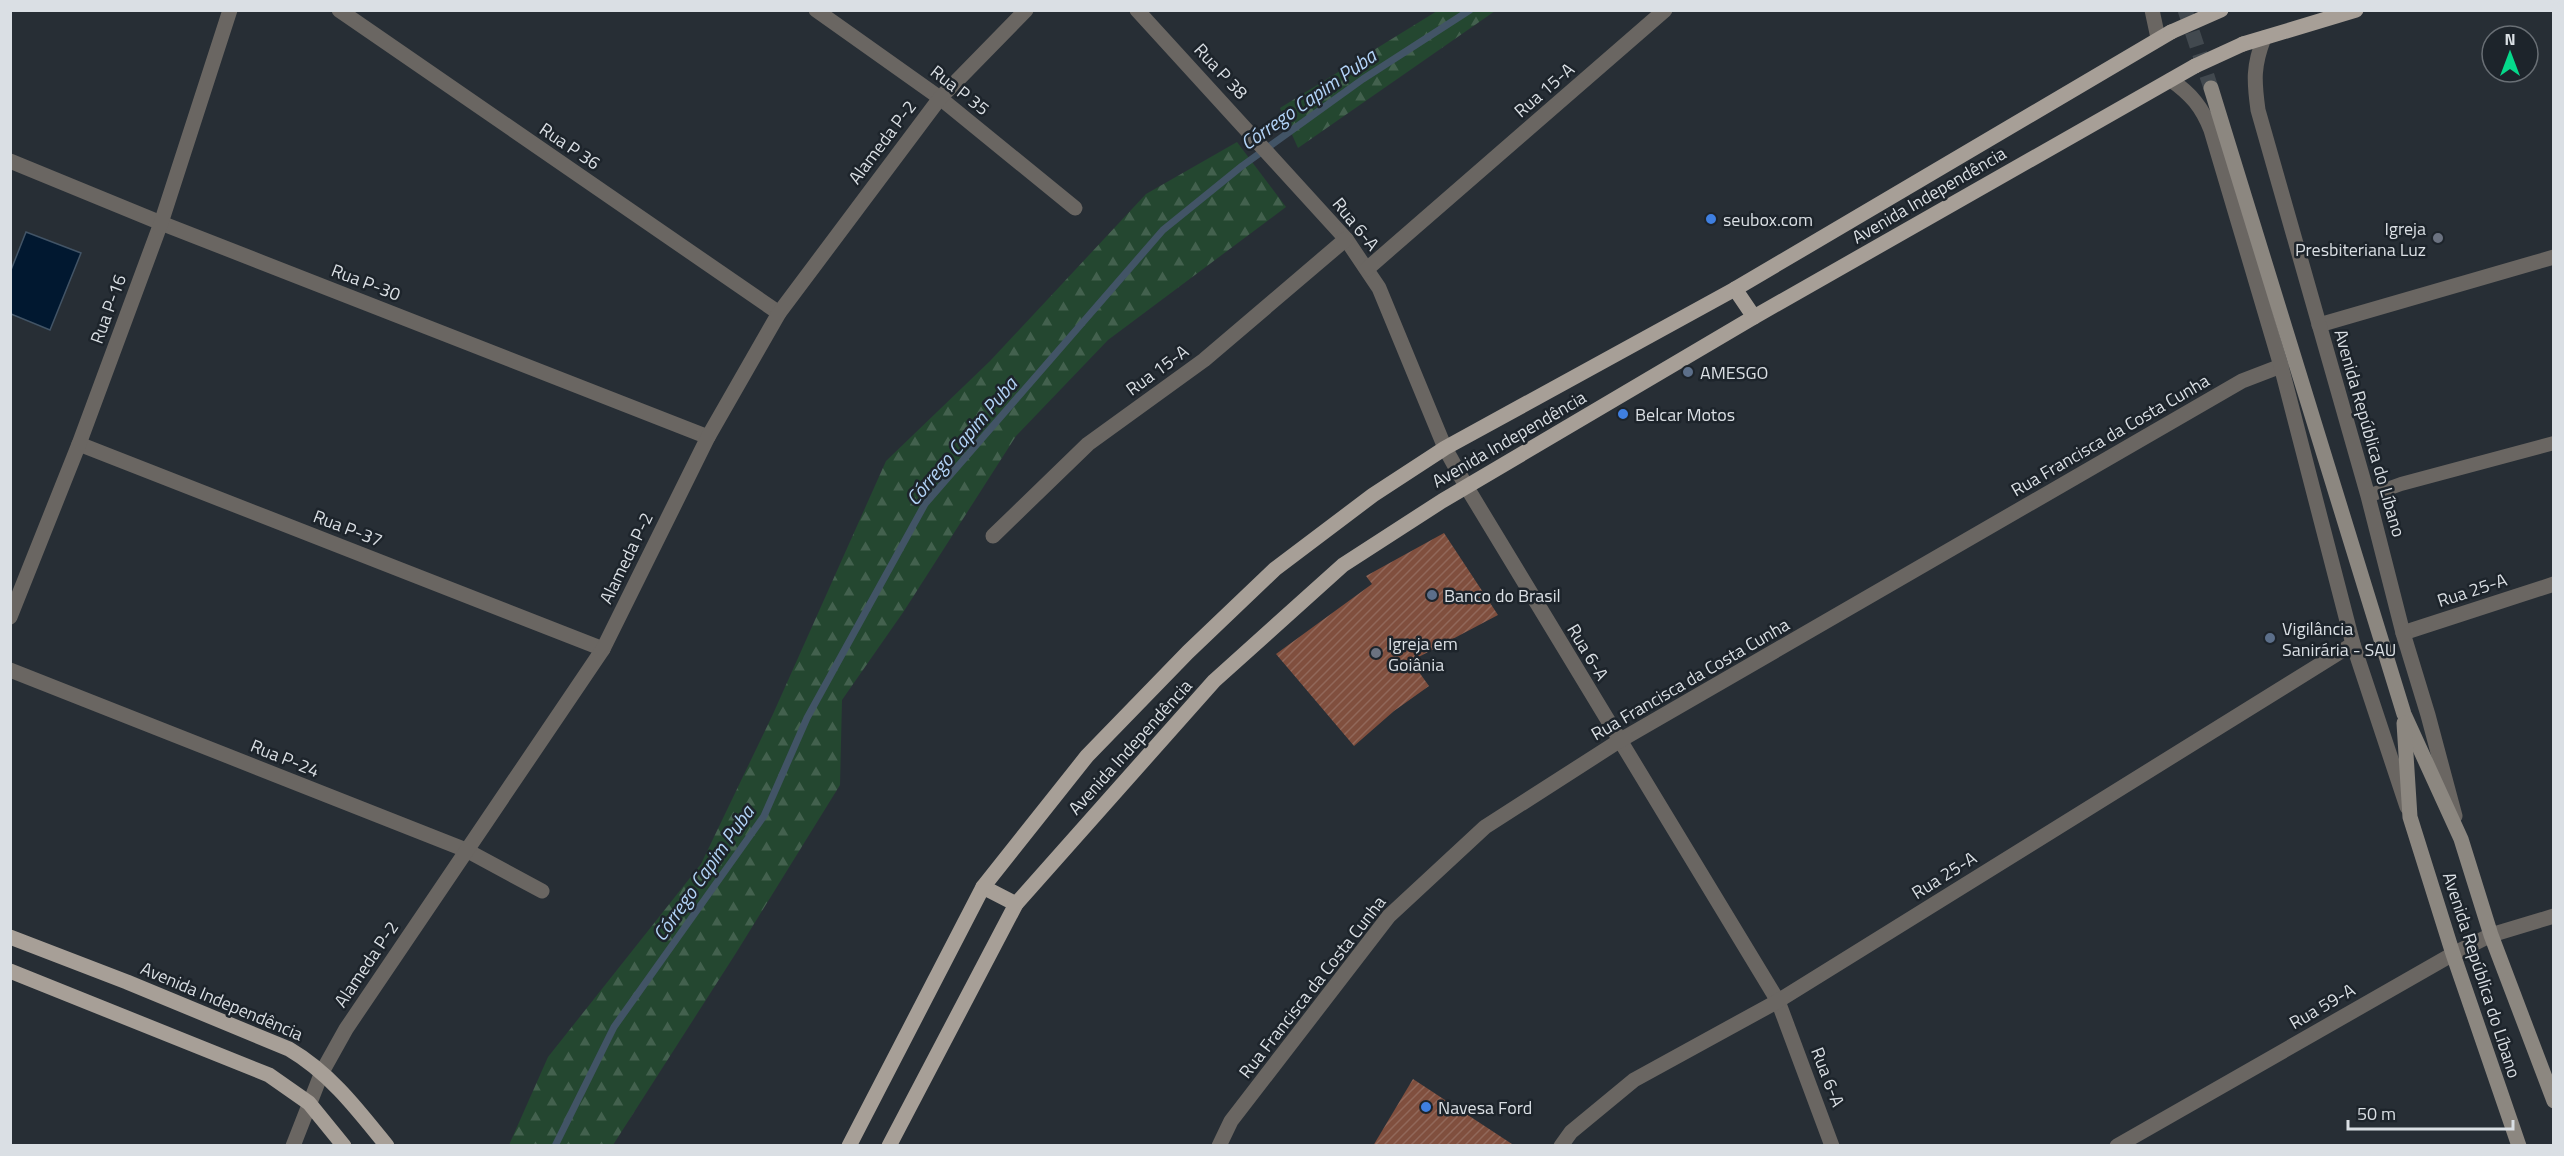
<svg xmlns="http://www.w3.org/2000/svg" width="2564" height="1156" font-family="'Titillium Web',sans-serif">
  <style>
    .forest { fill: url(#forest-firs) }
    .water { fill: #011830; stroke: #425466; stroke-width: 1.5 }
    .lines { fill: none; stroke-linecap: round; stroke-linejoin: round }
    .stream { stroke: #425466; stroke-width: 7 }
    .building { fill: url(#building-hatch) }
    .secondary-tunnel { stroke: #42494f; stroke-width: 15; stroke-dasharray: 15 8; stroke-linecap: butt }
    .service { stroke: #6a6662; stroke-width: 14 }
    .minor { stroke: #6a6662; stroke-width: 15 }
    .tertiary { stroke: #6a6662; stroke-width: 15 }
    .secondary { stroke: #8c8780; stroke-width: 15 }
    .primary { stroke: #a79f97; stroke-width: 15 }
    .primary-bridge { stroke: #a79f97; stroke-width: 15 }
    .shop-dot { fill: #3f7fe0; stroke: #1d242b; stroke-width: 2 }
    .worship-dot { fill: #6b7280; stroke: #1d242b; stroke-width: 2 }
    .service-dot { fill: #5c6f8a; stroke: #1d242b; stroke-width: 2 }
    .labels { text-anchor: middle; dominant-baseline: central; stroke-width: 5; stroke-linejoin: round; paint-order: stroke }
    .street-label { font-size: 18px; fill: #dadfe4; stroke: #1d242b }
    .poi-label { font-size: 18px; fill: #dadfe4; stroke: #1d242b; text-anchor: start }
    .water-label { font-size: 20px; font-style: italic; fill: #b2d3f7; stroke: #1d242b }
  </style>
  <defs>
    <pattern id="forest-firs" width="22" height="20" patternUnits="userSpaceOnUse" patternTransform="scale(1.5)"><rect width="22" height="20" fill="#244730"/><path d="M5 1l3.5 6h-7zM16 11l3.5 6h-7z" fill="#43614e"/></pattern>
    <pattern id="building-hatch" width="6" height="6" patternUnits="userSpaceOnUse" patternTransform="scale(1.5)"><rect width="6" height="6" fill="#804f3e"/><path d="M-1 1l2-2M0 6l6-6M5 7l2-2" fill="none" stroke="#91685a"/></pattern>
  </defs>
  <rect width="100%" height="100%" fill="#272e35"/>
  <g class="forest">
    <path d="M 1437,11 L 1495,11 L 1298,148 L 1280,108 Z"/>
    <path d="M 1237,142 L 1286,207 L 1108,340 L 1016,436 L 904,611 L 842,700 L 840,785 L 736,953 L 613,1145 L 509,1145 L 548,1057 L 701,864 L 773,714 L 886,461 L 990,361 L 1146,194 Z"/>
  </g>
  <path class="water" d="M 26,232 L 81,253 L 50,330 L 11,314 L 11,270 Z"/>
  <g class="lines">
    <path class="stream" d="M 555,1146 L 614,1027 L 764,816 L 807,718 L 925,504 L 1163,230 L 1242,166 L 1363,79 L 1470,10"/>
  </g>
  <g class="building">
    <path d="M 1444,533 L 1498,615 L 1411,661 L 1429,686 L 1394,711 L 1354,746 L 1276,654 L 1372,584 L 1366,576 Z"/>
    <path d="M 1413,1079 L 1515,1146 L 1373,1146 Z"/>
  </g>
  <g class="lines">
    <path class="secondary-tunnel" d="M 2185,10 L 2211,88"/>
    <path class="service" d="M 2368,496 L 2401,484 L 2554,443"/>
    <g class="minor">
      <path d="M 339,10 L 779,313"/>
      <path d="M 816,10 L 940,98 L 1075,208"/>
      <path d="M 1137,10 L 1346,239 L 1379,288 L 1445,448 L 1466,486 L 1778,1001 L 1832,1146"/>
      <path d="M 10,161 L 161,223 L 708,437"/>
      <path d="M 1367,269 L 1665,10"/>
      <path d="M 2319,325 L 2554,257"/>
      <path d="M 79,444 L 603,649"/>
      <path d="M 993,536 L 1088,444 L 1204,360 L 1346,239"/>
      <path d="M 10,617 L 79,444 L 161,223 L 230,10"/>
      <path d="M 2403,633 L 2554,584"/>
      <path d="M 10,670 L 466,850 L 542,891"/>
      <path d="M 1219,1146 L 1231,1121 L 1389,916 L 1485,827 L 1619,741 L 2242,381 L 2281,366"/>
      <path d="M 1561,1146 L 1571,1132 L 1634,1080 L 1778,1001 L 2353,644"/>
      <path d="M 2117,1146 L 2453,954 L 2491,935 L 2554,916"/>
    </g>
    <g class="tertiary">
      <path d="M 2152,10 L 2158,38"/>
      <path d="M 2264,38 C 2253,66 2254,81 2258,110 L 2368,496 L 2403,633 L 2428,715 L 2455,816"/>
      <path d="M 2171,80 C 2191,94 2202,107 2211,130 L 2281,366 L 2353,644 L 2407,807"/>
      <path d="M 293,1146 L 322,1072 L 346,1029 L 603,649 L 708,437 L 779,313 L 940,98 L 1026,10"/>
    </g>
    <g class="secondary">
      <path d="M 2211,88 L 2404,714 L 2461,839 L 2491,935 L 2554,1101"/>
      <path d="M 2404,723 L 2410,817 L 2453,954 L 2519,1146"/>
    </g>
    <g class="primary">
      <path d="M 2243,44 L 2356,10"/>
      <path d="M 1735,289 L 1754,317"/>
      <path d="M 983,887 L 1016,904"/>
      <path d="M 10,937 L 127,982 L 289,1049 C 330,1073 358,1110 387,1146"/>
      <path d="M 10,971 L 269,1075 L 309,1103 L 344,1146"/>
      <path d="M 849,1146 L 983,887 L 1087,756 L 1188,652 L 1275,569 L 1373,495 L 1445,448 L 1735,289 L 2171,32"/>
      <path d="M 889,1146 L 1016,904 L 1214,681 L 1343,565 L 1442,501 L 1754,317 L 2195,66"/>
    </g>
    <g class="primary-bridge">
      <path d="M 2171,32 L 2221,10"/>
      <path d="M 2195,66 L 2243,44"/>
    </g>
  </g>
  <g class="shop-dot">
    <circle cx="1711" cy="219" r="6"/>
    <circle cx="1623" cy="414" r="6"/>
    <circle cx="1426" cy="1107" r="6"/>
  </g>
  <g class="worship-dot">
    <circle cx="2438" cy="238" r="6"/>
    <circle cx="1376" cy="653" r="6"/>
  </g>
  <g class="service-dot">
    <circle cx="1688" cy="372" r="6"/>
    <circle cx="1432" cy="595" r="6"/>
    <circle cx="2270" cy="638" r="6"/>
  </g>
  <g class="labels">
    <g class="street-label">
      <text transform="translate(1221 71) rotate(47)">Rua P 38</text>
      <text transform="translate(960 90) rotate(38)">Rua P 35</text>
      <text transform="translate(1544 90) rotate(-41)">Rua 15-A</text>
      <text transform="translate(882 142) rotate(-53)">Alameda P-2</text>
      <text transform="translate(570 146) rotate(34)">Rua P 36</text>
      <text transform="translate(1929 195) rotate(-30)">Avenida Independência</text>
      <text transform="translate(1356 224) rotate(51)">Rua 6-A</text>
      <text transform="translate(366 282) rotate(21)">Rua P-30</text>
      <text transform="translate(108 309) rotate(-70)">Rua P-16</text>
      <text transform="translate(1157 370) rotate(-36)">Rua 15-A</text>
      <text transform="translate(2370 433) rotate(74)">Avenida República do Líbano</text>
      <text transform="translate(2110 435) rotate(-30)">Rua Francisca da Costa Cunha</text>
      <text transform="translate(1509 439) rotate(-30)">Avenida Independência</text>
      <text transform="translate(348 528) rotate(21)">Rua P-37</text>
      <text transform="translate(626 558) rotate(-64)">Alameda P-2</text>
      <text transform="translate(2472 590) rotate(-18)">Rua 25-A</text>
      <text transform="translate(1588 652) rotate(59)">Rua 6-A</text>
      <text transform="translate(1690 679) rotate(-30)">Rua Francisca da Costa Cunha</text>
      <text transform="translate(1130 747) rotate(-48)">Avenida Independência</text>
      <text transform="translate(285 758) rotate(22)">Rua P-24</text>
      <text transform="translate(1944 875) rotate(-32)">Rua 25-A</text>
      <text transform="translate(366 964) rotate(-56)">Alameda P-2</text>
      <text transform="translate(2482 975) rotate(72)">Avenida República do Líbano</text>
      <text transform="translate(1312 987) rotate(-52)">Rua Francisca da Costa Cunha</text>
      <text transform="translate(222 1001) rotate(23)">Avenida Independência</text>
      <text transform="translate(2322 1006) rotate(-30)">Rua 59-A</text>
      <text transform="translate(1828 1077) rotate(69)">Rua 6-A</text>
    </g>
    <g class="poi-label">
      <text x="1723" y="219">seubox.com</text>
      <text x="2426" y="228" text-anchor="end">Igreja<tspan x="2426" dy="21">Presbiteriana Luz</tspan></text>
      <text x="1700" y="372">AMESGO</text>
      <text x="1635" y="414">Belcar Motos</text>
      <text x="1444" y="595">Banco do Brasil</text>
      <text x="2282" y="628">Vigilância<tspan x="2282" dy="21">Sanirária - SAU</tspan></text>
      <text x="1388" y="643">Igreja em<tspan x="1388" dy="21">Goiânia</tspan></text>
      <text x="1438" y="1107">Navesa Ford</text>
    </g>
    <g class="water-label">
      <text transform="translate(1308 99) rotate(-35)">Córrego Capim Puba</text>
      <text transform="translate(961 441) rotate(-50)">Córrego Capim Puba</text>
      <text transform="translate(703 873) rotate(-55)">Córrego Capim Puba</text>
    </g>
  </g>
  <rect width="2564" height="1156" fill="none" stroke="#dadfe4" stroke-width="24"/>
  <g transform="translate(2510 54)"><circle r="28" fill="#1d242b" stroke="#696f75" stroke-width="1.5"/>
  <path d="M0-4.5L10 22L0 15L-10 22Z" fill="#05d98b"/>
  <text y="-9" font-size="16" font-weight="bold" text-anchor="middle" fill="#dadfe4">N</text>
  </g>
  <path d="M2348 1120v9h165v-9" fill="none" stroke="#dadfe4" stroke-width="3"/>
  <text x="2357" y="1120" font-size="18" fill="#dadfe4" stroke="#1d242b" stroke-width="4.5" paint-order="stroke">50 m</text>
</svg>
